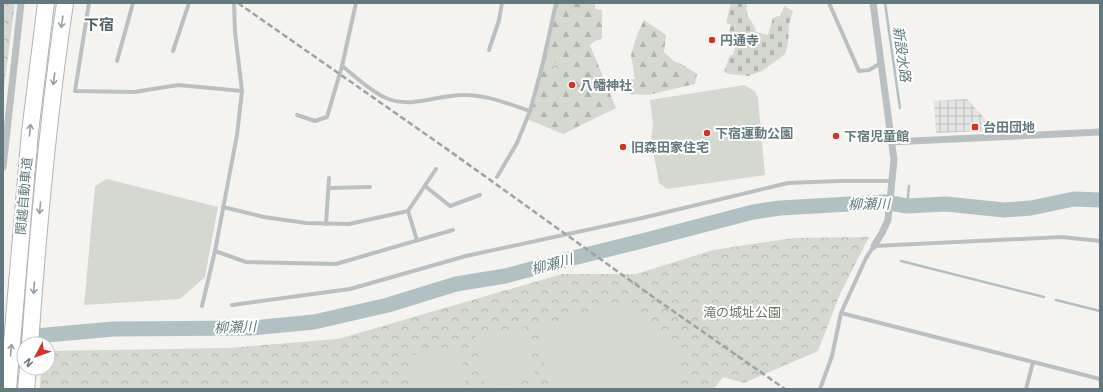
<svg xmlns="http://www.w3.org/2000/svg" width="1103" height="392" font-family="'IBM Plex Sans','Noto Sans JP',sans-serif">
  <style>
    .industrial { fill: url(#industrial-grid) }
    .forest { fill: url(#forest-firs) }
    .cemetery { fill: url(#cemetery-stones) }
    .park { fill: url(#park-crowns) }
    .pitch { fill: #d4d8cf }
    .pier { fill: #f4f3f0 }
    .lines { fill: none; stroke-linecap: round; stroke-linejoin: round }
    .stream { stroke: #b1c1c3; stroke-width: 2.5 }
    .river { stroke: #b1c1c3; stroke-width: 15 }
    .motorway-casing { stroke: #aeb3b5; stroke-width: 18 }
    .minor { stroke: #bac0c2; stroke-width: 4 }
    .tertiary { stroke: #bac0c2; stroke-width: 7 }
    .motorway { stroke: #fff; stroke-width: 16 }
    .rail { stroke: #9aa4a6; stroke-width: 2.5; stroke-dasharray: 6 3; stroke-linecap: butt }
    .oneway { stroke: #92a1a5 }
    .poi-dot { fill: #da302a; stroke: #fff; stroke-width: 1.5 }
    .labels { text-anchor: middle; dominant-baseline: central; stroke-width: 4; stroke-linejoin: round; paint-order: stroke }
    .poi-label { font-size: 13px; font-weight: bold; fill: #64797f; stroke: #fff; text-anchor: start }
    .street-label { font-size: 13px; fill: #64797f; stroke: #fff }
    .park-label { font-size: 13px; fill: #6b7762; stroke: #fff }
    .water-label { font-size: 14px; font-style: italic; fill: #5f7b7d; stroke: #fff }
    .quarter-label { font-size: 15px; font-weight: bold; fill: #516065; stroke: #fff }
  </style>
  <defs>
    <pattern id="industrial-grid" width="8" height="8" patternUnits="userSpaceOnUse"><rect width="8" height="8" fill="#e4e5e3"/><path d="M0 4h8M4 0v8" fill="none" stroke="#bcbebd"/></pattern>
    <pattern id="forest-firs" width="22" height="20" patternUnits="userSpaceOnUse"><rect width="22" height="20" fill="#d4d8cf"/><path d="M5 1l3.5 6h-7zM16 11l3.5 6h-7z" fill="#b0b4ad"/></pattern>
    <pattern id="cemetery-stones" width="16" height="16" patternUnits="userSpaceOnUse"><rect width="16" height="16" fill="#d4d8cf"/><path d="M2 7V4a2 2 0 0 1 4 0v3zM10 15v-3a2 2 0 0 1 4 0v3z" fill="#b0b4ad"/></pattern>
    <pattern id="park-crowns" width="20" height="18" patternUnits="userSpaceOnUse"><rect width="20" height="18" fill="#d4d8cf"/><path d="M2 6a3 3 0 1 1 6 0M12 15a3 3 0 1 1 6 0" fill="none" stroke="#b0b4ad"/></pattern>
  </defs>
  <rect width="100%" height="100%" fill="#f4f3f0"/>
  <path class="industrial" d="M 967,99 L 986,120 L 986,131 L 936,133 L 934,101 Z"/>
  <g class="forest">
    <path d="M 556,3 L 595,3 L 595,9 L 602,10 L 602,39 L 595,41 L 590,45 L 616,108 L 563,134 L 527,119 Z"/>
    <path d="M 644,20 L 666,35 L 664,52 L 675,62 L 680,63 L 697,74 L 695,84 L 648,95 L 631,94 L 630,80 L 635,79 L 631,55 L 637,35 Z"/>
  </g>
  <path class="cemetery" d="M 731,3 L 748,3 C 742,18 755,20 756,32 L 768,35 L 773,18 L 781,15 L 784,6 L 793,11 L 789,24 L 788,43 L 785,54 L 780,58 L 762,71 L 748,76 L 729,74 L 724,72 L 730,55 L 733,55 L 738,35 L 729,32 L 731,25 L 726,23 Z"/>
  <g class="park">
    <path d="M 3,3 L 15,3 L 3,95 Z"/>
    <path d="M 552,62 L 563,64 L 560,80 L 549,77 Z"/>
    <path d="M 869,237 L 840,294 L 818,351 L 744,383 L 723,377 L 714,389 L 40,389 L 41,368 L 48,368 L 48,351 L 227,348 L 338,339 L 562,274 L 636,274 L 713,250 L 793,238 Z"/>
  </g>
  <g class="pitch">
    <path d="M 744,85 L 755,91 L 758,98 L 765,175 L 667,189 L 659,183 L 651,140 L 653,125 L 650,100 Z"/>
    <path d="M 107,179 L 218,207 L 205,277 L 180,299 L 84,305 L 95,186 Z"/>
    <path d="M 624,303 L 679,349 L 678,389 L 549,389 L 537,326 Z"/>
    <path d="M 526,327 L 536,379 L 485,388 L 476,336 Z"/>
    <path d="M 459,346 L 467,389 L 413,389 L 407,356 Z"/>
  </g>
  <path class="pier" d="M 42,327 L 41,344 L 24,344 L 24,349 L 3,351 L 3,329 Z"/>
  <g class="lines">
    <g class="stream">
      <path d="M 885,3 L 900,108"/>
      <path d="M 907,206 L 909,186"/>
      <path d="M 901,261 L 1044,297"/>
      <path d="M 1056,300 L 1100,311"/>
    </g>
    <path class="river" d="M 3,339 L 113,329 L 252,328 L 314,322 L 388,305 L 456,284 L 505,276 L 569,259 L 642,241 L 753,212 L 780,208 L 885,202 L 907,206 L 946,204 L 1004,210 L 1031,208 L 1074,199 L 1100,200"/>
    <g class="motorway-casing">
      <g id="motorway">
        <path d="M 30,344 C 38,230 48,116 65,3"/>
        <path d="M 8,389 L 30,132 L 46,3"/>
        <path d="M 26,389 L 28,368"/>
      </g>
    </g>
    <g class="minor">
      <path d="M 89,3 L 75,91 L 134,92 L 178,85 L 242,91"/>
      <path d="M 829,3 L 859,71 L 869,70 L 881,63"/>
      <path d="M 489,50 L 499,20 L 502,3"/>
      <path d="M 173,51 L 189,3"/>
      <path d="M 117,61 L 133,3"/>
      <path d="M 342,66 C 355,76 371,92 386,98 C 411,109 437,95 462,95 C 485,94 509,104 530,111 L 517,143 L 497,177"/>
      <path d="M 530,111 L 543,63 L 556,3"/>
      <path d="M 297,115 L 315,121 L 327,117 L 342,66 L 356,3"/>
      <path d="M 425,186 L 450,206 L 480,195"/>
      <path d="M 329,188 L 370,187"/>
      <path d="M 223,207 L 264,217 L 306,223 L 349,224 L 408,211 L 436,169"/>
      <path d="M 408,211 L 417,240"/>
      <path d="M 326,224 L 329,178"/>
      <path d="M 215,251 L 246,262 L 336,264 L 453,230"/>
      <path d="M 232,305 L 350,289 L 466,256 L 642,218 L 788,183 L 840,181 L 892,181"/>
      <path d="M 202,306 L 215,251 L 237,135 L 242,91 L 235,32 L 234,3"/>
      <path d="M 841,313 L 1100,379"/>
      <path d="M 820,389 L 832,356 L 841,313 L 866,258 L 874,246 L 1062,237 L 1100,241"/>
      <path d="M 1026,389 L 1033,362"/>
    </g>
    <g class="tertiary">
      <path d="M 873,3 L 894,160 L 888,220 L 882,233 L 874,246"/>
      <path d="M 891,142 L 1100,132"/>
      <path d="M 3,167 L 21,3"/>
    </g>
    <use href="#motorway" class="motorway"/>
    <path class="rail" d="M 238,3 L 444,147 L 663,304 L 785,389"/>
  </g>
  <defs><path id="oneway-shaft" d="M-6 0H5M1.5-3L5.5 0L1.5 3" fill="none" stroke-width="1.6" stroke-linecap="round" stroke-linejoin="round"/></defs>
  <g class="oneway">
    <use href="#oneway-shaft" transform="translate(62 22) rotate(99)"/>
    <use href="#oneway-shaft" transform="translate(54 79) rotate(97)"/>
    <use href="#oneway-shaft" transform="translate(30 130) rotate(-84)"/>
    <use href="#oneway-shaft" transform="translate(40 208) rotate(95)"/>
    <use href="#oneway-shaft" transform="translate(34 288) rotate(94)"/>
    <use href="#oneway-shaft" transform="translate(11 350) rotate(-85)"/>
  </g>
  <g class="poi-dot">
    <circle cx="712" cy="40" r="4"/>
    <circle cx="572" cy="85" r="4"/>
    <rect x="971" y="123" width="8" height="8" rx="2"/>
    <circle cx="707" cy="133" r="4"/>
    <circle cx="836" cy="136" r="4"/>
    <circle cx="623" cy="147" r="4"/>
  </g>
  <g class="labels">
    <g class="poi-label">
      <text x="720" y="40">円通寺</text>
      <text x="580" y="85">八幡神社</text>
      <text x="983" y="127">台田団地</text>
      <text x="715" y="133">下宿運動公園</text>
      <text x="844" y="136">下宿児童館</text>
      <text x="631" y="147">旧森田家住宅</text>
    </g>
    <g class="street-label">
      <text transform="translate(24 196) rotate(-85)">関越自動車道</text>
    </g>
    <g class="park-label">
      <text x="742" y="312">滝の城址公園</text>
    </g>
    <g class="water-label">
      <text transform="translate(902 54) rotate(82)">新設水路</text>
      <text transform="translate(869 204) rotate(-1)">柳瀬川</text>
      <text transform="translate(552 264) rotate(-15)">柳瀬川</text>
      <text transform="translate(235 327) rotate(-2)">柳瀬川</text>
    </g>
    <g class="quarter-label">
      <text x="99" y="24">下宿</text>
    </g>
  </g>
  <rect width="1103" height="392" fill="none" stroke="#64797f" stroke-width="8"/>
  <g transform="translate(36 356) rotate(229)"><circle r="19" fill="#ffffff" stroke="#c1c9cc"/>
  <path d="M0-3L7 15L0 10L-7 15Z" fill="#da302a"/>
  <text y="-6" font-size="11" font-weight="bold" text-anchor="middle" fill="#64797f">N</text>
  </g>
</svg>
